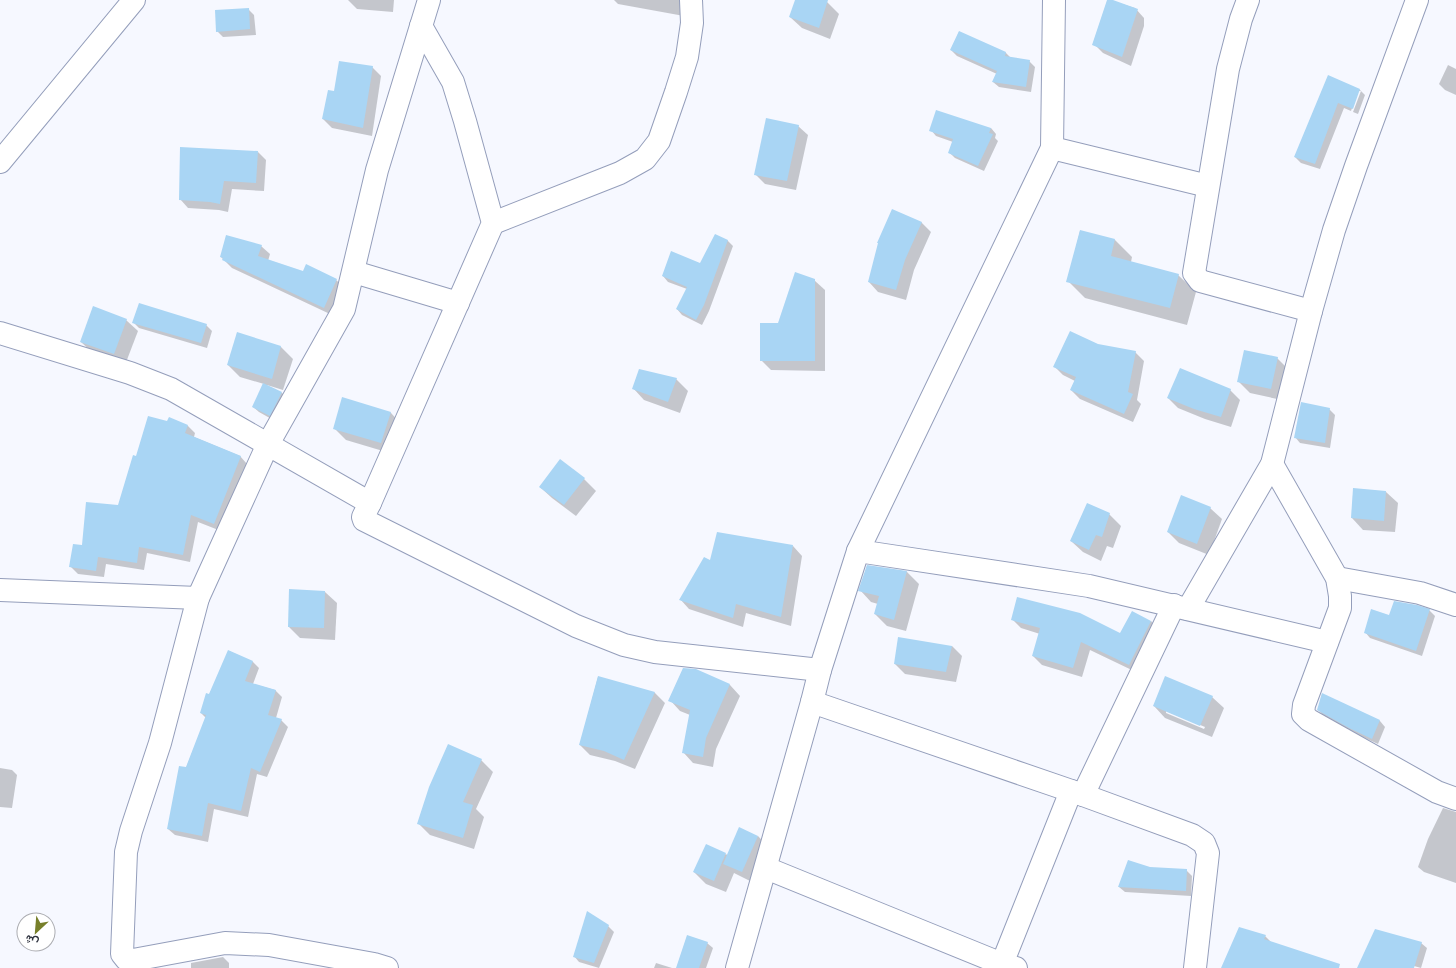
<svg xmlns="http://www.w3.org/2000/svg" width="1456" height="968" font-family="Helvetica,Vazirmatn,sans-serif">
  <style>
    .shadow { fill: #0003; fill-rule: evenodd }
    .building { fill: #a9d5f4 }
    .lines { fill: none; stroke-linecap: round; stroke-linejoin: round }
    .street-casing { stroke: #949ebb; stroke-width: 24 }
    .street { stroke: #fff; stroke-width: 22 }
  </style>
  <rect width="100%" height="100%" fill="#f6f8ff"/>
  <g class="shadow">
    <path d="M 348,0 L 394,0 L 393,12 L 357,9 Z"/>
    <path d="M 614,0 L 686,0 L 684,16 L 618,4 Z"/>
    <path d="M 796,0 L 820,0 L 827,2 L 839,14 L 830,39 L 802,28 L 790,17 Z"/>
    <path d="M 1109,0 L 1135,8 L 1144,18 L 1144,26 L 1131,66 L 1103,53 L 1094,44 Z"/>
    <path d="M 248,9 L 254,15 L 256,35 L 223,37 L 217,31 Z"/>
    <path d="M 959,32 L 1006,53 L 1011,58 L 1029,61 L 1035,67 L 1031,92 L 999,87 L 993,82 L 997,74 L 957,56 L 951,50 Z"/>
    <path d="M 1448,65 L 1456,69 L 1456,95 L 1445,90 L 1439,84 Z"/>
    <path d="M 372,67 L 381,76 L 372,136 L 332,128 L 323,119 L 335,92 Z"/>
    <path d="M 1328,77 L 1360,90 L 1365,95 L 1358,114 L 1353,112 L 1361,91 L 1358,91 L 1351,111 L 1344,108 L 1320,169 L 1301,163 L 1295,157 Z"/>
    <path d="M 798,126 L 808,135 L 796,190 L 765,184 L 755,174 Z"/>
    <path d="M 991,128 L 996,134 L 995,138 L 998,141 L 984,171 L 955,158 L 949,152 L 953,142 L 936,136 L 931,130 Z"/>
    <path d="M 258,152 L 266,160 L 264,191 L 232,189 L 228,212 L 219,210 L 188,208 L 180,199 Z"/>
    <path d="M 921,222 L 931,232 L 914,270 L 906,300 L 878,292 L 869,282 Z"/>
    <path d="M 1080,231 L 1115,240 L 1132,257 L 1131,262 L 1178,275 L 1196,292 L 1187,325 L 1085,298 L 1068,281 Z"/>
    <path d="M 727,240 L 733,246 L 709,311 L 702,325 L 682,315 L 677,309 L 687,289 L 668,282 L 663,276 L 700,264 Z"/>
    <path d="M 261,246 L 270,254 L 268,261 L 303,272 L 336,280 L 345,288 L 332,315 L 232,268 L 221,257 Z"/>
    <path d="M 814,280 L 825,290 L 825,371 L 771,370 L 761,360 L 779,324 Z"/>
    <path d="M 126,320 L 138,331 L 125,365 L 93,353 L 81,342 Z"/>
    <path d="M 134,323 L 206,325 L 212,331 L 207,348 L 139,328 Z"/>
    <path d="M 238,334 L 281,347 L 293,359 L 283,390 L 267,385 L 267,386 L 282,393 L 287,399 L 275,421 L 259,412 L 253,407 L 264,384 L 240,377 L 228,365 Z"/>
    <path d="M 1098,345 L 1135,352 L 1144,361 L 1137,400 L 1141,404 L 1133,422 L 1080,399 L 1071,390 L 1075,381 L 1063,375 L 1054,366 Z"/>
    <path d="M 1277,358 L 1289,370 L 1282,400 L 1250,393 L 1238,381 Z"/>
    <path d="M 676,379 L 688,391 L 680,413 L 644,400 L 633,388 Z"/>
    <path d="M 1230,390 L 1240,400 L 1231,427 L 1205,419 L 1178,408 L 1168,398 Z"/>
    <path d="M 343,399 L 391,413 L 402,425 L 393,454 L 346,440 L 334,428 Z"/>
    <path d="M 1329,409 L 1335,415 L 1330,448 L 1300,443 L 1295,437 Z"/>
    <path d="M 169,418 L 188,426 L 195,433 L 194,437 L 240,456 L 247,464 L 221,531 L 198,522 L 190,562 L 147,553 L 144,570 L 106,564 L 104,577 L 78,574 L 70,566 L 83,546 L 119,506 L 137,458 L 168,422 Z"/>
    <path d="M 560,461 L 584,479 L 596,491 L 576,516 L 552,498 L 540,487 Z"/>
    <path d="M 1386,492 L 1398,503 L 1395,532 L 1363,530 L 1352,518 Z"/>
    <path d="M 1210,508 L 1222,519 L 1209,555 L 1179,543 L 1168,532 Z"/>
    <path d="M 1109,514 L 1121,526 L 1113,548 L 1107,546 L 1101,561 L 1083,552 L 1071,541 Z"/>
    <path d="M 793,546 L 802,556 L 791,626 L 746,613 L 743,627 L 689,609 L 680,599 Z"/>
    <path d="M 867,566 L 907,572 L 919,584 L 906,631 L 887,626 L 875,614 L 878,604 L 871,602 L 860,590 Z"/>
    <path d="M 325,592 L 337,603 L 335,640 L 300,638 L 289,627 Z"/>
    <path d="M 1429,610 L 1435,616 L 1422,656 L 1370,638 L 1365,632 L 1390,616 Z"/>
    <path d="M 1012,619 L 1121,634 L 1151,621 L 1160,630 L 1138,673 L 1090,650 L 1082,677 L 1042,665 L 1033,656 L 1040,634 L 1021,628 Z"/>
    <path d="M 952,646 L 962,656 L 956,682 L 905,674 L 895,664 Z"/>
    <path d="M 229,651 L 253,662 L 259,668 L 253,684 L 275,690 L 282,697 L 276,718 L 281,720 L 288,727 L 267,777 L 257,774 L 248,817 L 214,809 L 208,842 L 175,835 L 168,829 L 186,768 L 206,718 L 201,713 Z"/>
    <path d="M 696,670 L 730,685 L 740,696 L 716,749 L 713,767 L 693,763 L 683,752 L 690,715 L 680,711 L 670,700 Z"/>
    <path d="M 598,677 L 655,693 L 665,703 L 635,769 L 615,761 L 590,755 L 580,745 Z"/>
    <path d="M 1322,694 L 1380,721 L 1385,727 L 1378,744 L 1356,734 L 1323,715 L 1318,710 Z"/>
    <path d="M 1212,697 L 1224,708 L 1212,737 L 1165,718 L 1154,706 ZM 1166,711 L 1205,727 L 1204,729 L 1166,713 Z"/>
    <path d="M 481,760 L 493,772 L 476,809 L 484,817 L 474,849 L 430,835 L 418,823 Z"/>
    <path d="M 0,768 L 12,770 L 17,775 L 12,808 L 0,807 Z"/>
    <path d="M 1443,808 L 1456,812 L 1456,883 L 1424,872 L 1418,867 L 1428,839 Z"/>
    <path d="M 758,836 L 769,848 L 754,883 L 734,873 L 726,892 L 706,884 L 694,872 L 726,854 L 728,856 Z"/>
    <path d="M 1150,868 L 1186,870 L 1192,876 L 1191,896 L 1125,892 L 1119,887 Z"/>
    <path d="M 608,926 L 614,932 L 599,968 L 579,962 L 574,956 Z"/>
    <path d="M 1265,936 L 1271,942 L 1254,968 L 1222,968 Z"/>
    <path d="M 707,943 L 713,948 L 706,968 L 680,968 Z"/>
    <path d="M 1421,943 L 1427,948 L 1421,968 L 1393,960 L 1390,968 L 1358,968 Z"/>
    <path d="M 223,957 L 229,963 L 229,968 L 191,968 L 191,963 Z"/>
    <path d="M 656,963 L 672,968 L 654,968 Z"/>
  </g>
  <g class="building">
    <path d="M 795,0 L 828,0 L 819,28 L 789,17 Z"/>
    <path d="M 1107,0 L 1113,0 L 1138,9 L 1122,57 L 1092,45 Z"/>
    <path d="M 249,8 L 250,29 L 216,32 L 215,10 Z"/>
    <path d="M 959,31 L 1006,52 L 1005,56 L 1030,60 L 1026,87 L 992,82 L 997,71 L 950,50 Z"/>
    <path d="M 339,61 L 373,66 L 363,128 L 322,119 L 328,90 L 334,91 Z"/>
    <path d="M 1328,75 L 1360,89 L 1353,109 L 1338,103 L 1315,164 L 1294,157 Z"/>
    <path d="M 936,110 L 991,128 L 989,133 L 993,134 L 978,166 L 948,153 L 953,139 L 929,131 Z"/>
    <path d="M 766,118 L 799,125 L 787,181 L 754,175 Z"/>
    <path d="M 180,147 L 258,151 L 256,183 L 224,181 L 220,204 L 210,202 L 179,200 Z"/>
    <path d="M 892,209 L 922,222 L 905,260 L 896,290 L 868,282 L 878,243 L 877,243 Z"/>
    <path d="M 1080,230 L 1115,239 L 1111,256 L 1179,274 L 1170,308 L 1066,282 Z"/>
    <path d="M 715,234 L 728,240 L 704,305 L 696,320 L 676,309 L 687,287 L 662,276 L 671,251 L 700,263 Z"/>
    <path d="M 226,235 L 262,245 L 258,256 L 303,271 L 306,264 L 337,279 L 324,308 L 222,260 L 223,258 L 220,257 Z"/>
    <path d="M 795,272 L 815,279 L 815,361 L 760,361 L 760,323 L 778,323 Z"/>
    <path d="M 139,303 L 207,324 L 201,343 L 132,323 Z"/>
    <path d="M 93,306 L 127,319 L 114,354 L 80,342 Z"/>
    <path d="M 1070,331 L 1098,344 L 1136,351 L 1128,392 L 1133,394 L 1124,414 L 1070,390 L 1076,377 L 1053,367 Z"/>
    <path d="M 237,332 L 281,346 L 272,379 L 227,365 Z"/>
    <path d="M 1244,350 L 1278,357 L 1271,389 L 1237,382 Z"/>
    <path d="M 1180,368 L 1231,389 L 1221,417 L 1194,409 L 1167,398 Z"/>
    <path d="M 639,369 L 677,378 L 668,402 L 632,389 Z"/>
    <path d="M 263,383 L 282,392 L 270,416 L 252,407 Z"/>
    <path d="M 342,397 L 391,412 L 381,443 L 333,429 Z"/>
    <path d="M 1301,402 L 1330,408 L 1325,443 L 1294,438 Z"/>
    <path d="M 148,416 L 167,421 L 169,417 L 188,425 L 185,433 L 241,456 L 214,524 L 191,515 L 183,555 L 139,547 L 137,563 L 98,557 L 96,571 L 69,567 L 73,544 L 82,545 L 86,502 L 118,505 L 133,455 L 136,456 Z"/>
    <path d="M 560,459 L 585,478 L 564,505 L 539,487 Z"/>
    <path d="M 1353,488 L 1386,491 L 1384,521 L 1351,518 Z"/>
    <path d="M 1181,495 L 1211,507 L 1197,544 L 1167,532 Z"/>
    <path d="M 1087,503 L 1110,513 L 1102,537 L 1096,535 L 1089,550 L 1070,541 Z"/>
    <path d="M 717,532 L 793,545 L 781,617 L 736,604 L 733,618 L 679,600 L 704,557 L 710,560 Z"/>
    <path d="M 867,565 L 907,571 L 894,620 L 874,614 L 879,596 L 858,591 Z"/>
    <path d="M 289,589 L 325,591 L 324,628 L 288,627 Z"/>
    <path d="M 1017,597 L 1080,613 L 1120,633 L 1132,611 L 1151,621 L 1129,665 L 1081,642 L 1073,668 L 1032,656 L 1040,628 L 1011,620 Z"/>
    <path d="M 1394,601 L 1417,605 L 1430,609 L 1416,651 L 1364,633 L 1371,609 L 1389,615 Z"/>
    <path d="M 898,637 L 952,646 L 946,672 L 894,664 Z"/>
    <path d="M 228,650 L 253,661 L 245,681 L 276,690 L 268,715 L 282,719 L 260,772 L 251,768 L 241,811 L 208,803 L 202,836 L 167,829 L 179,766 L 186,767 L 206,715 L 200,713 L 206,693 L 209,694 Z"/>
    <path d="M 683,668 L 696,669 L 730,684 L 706,738 L 703,757 L 682,753 L 690,710 L 668,701 Z"/>
    <path d="M 598,676 L 655,692 L 624,760 L 604,751 L 579,745 Z"/>
    <path d="M 1165,676 L 1213,696 L 1200,726 L 1153,706 Z"/>
    <path d="M 1322,693 L 1380,720 L 1372,739 L 1349,728 L 1317,710 Z"/>
    <path d="M 448,744 L 482,759 L 463,802 L 473,805 L 463,838 L 417,824 L 429,787 Z"/>
    <path d="M 739,827 L 758,836 L 742,872 L 723,864 Z"/>
    <path d="M 706,844 L 726,853 L 714,881 L 693,872 Z"/>
    <path d="M 1128,860 L 1150,867 L 1187,869 L 1186,891 L 1118,887 Z"/>
    <path d="M 587,911 L 609,925 L 594,963 L 573,957 Z"/>
    <path d="M 1239,927 L 1266,935 L 1264,939 L 1340,964 L 1339,968 L 1221,968 Z"/>
    <path d="M 1375,929 L 1422,942 L 1414,968 L 1357,968 Z"/>
    <path d="M 687,935 L 708,942 L 699,968 L 676,968 Z"/>
  </g>
  <g class="lines">
    <g class="street-casing">
      <g id="street">
        <path d="M 1248,0 L 1241,19 L 1228,69 L 1194,273 L 1200,281 L 1311,311"/>
        <path d="M 421,26 L 453,82 L 465,121 L 493,223 L 370,503 L 363,517 L 364,520 L 576,626 L 624,645 L 655,652 L 820,670"/>
        <path d="M 1052,148 L 1208,186"/>
        <path d="M 0,162 L 134,0"/>
        <path d="M 493,223 L 620,173 L 645,159 L 659,141 L 676,92 L 687,57 L 692,23 L 691,0"/>
        <path d="M 354,272 L 458,303"/>
        <path d="M 0,333 L 130,373 L 171,389 L 370,503"/>
        <path d="M 1272,464 L 1337,578 L 1340,596 L 1340,608 L 1304,705 L 1303,714 L 1309,720 L 1437,792 L 1456,799"/>
        <path d="M 858,551 L 1089,586 L 1327,642"/>
        <path d="M 1337,578 L 1420,593 L 1456,605"/>
        <path d="M 0,590 L 198,598"/>
        <path d="M 1188,609 L 1272,464 L 1311,311 L 1334,230 L 1356,166 L 1417,0"/>
        <path d="M 812,702 L 1083,795 L 1192,835 L 1204,843 L 1208,853 L 1195,968"/>
        <path d="M 1083,795 L 1174,605"/>
        <path d="M 766,868 L 1002,964 L 1016,968"/>
        <path d="M 1002,964 L 1071,791"/>
        <path d="M 387,968 L 374,964 L 269,945 L 225,943 L 133,960 L 126,959 L 122,954 L 126,852 L 131,831 L 160,743 L 198,598 L 268,444 L 344,309 L 377,170 L 429,0"/>
        <path d="M 737,968 L 812,702 L 820,670 L 858,551 L 1052,148 L 1054,0"/>
      </g>
    </g>
    <use href="#street" class="street"/>
  </g>
  <g transform="translate(36 932) rotate(206)"><circle r="19" fill="#ffffff" stroke="#acadb2"/>
  <path d="M0-3L7 15L0 10L-7 15Z" fill="#777f2a"/>
  <text y="-6" font-size="11" font-weight="bold" text-anchor="middle" fill="#2f333f">ش</text>
  </g>
</svg>
